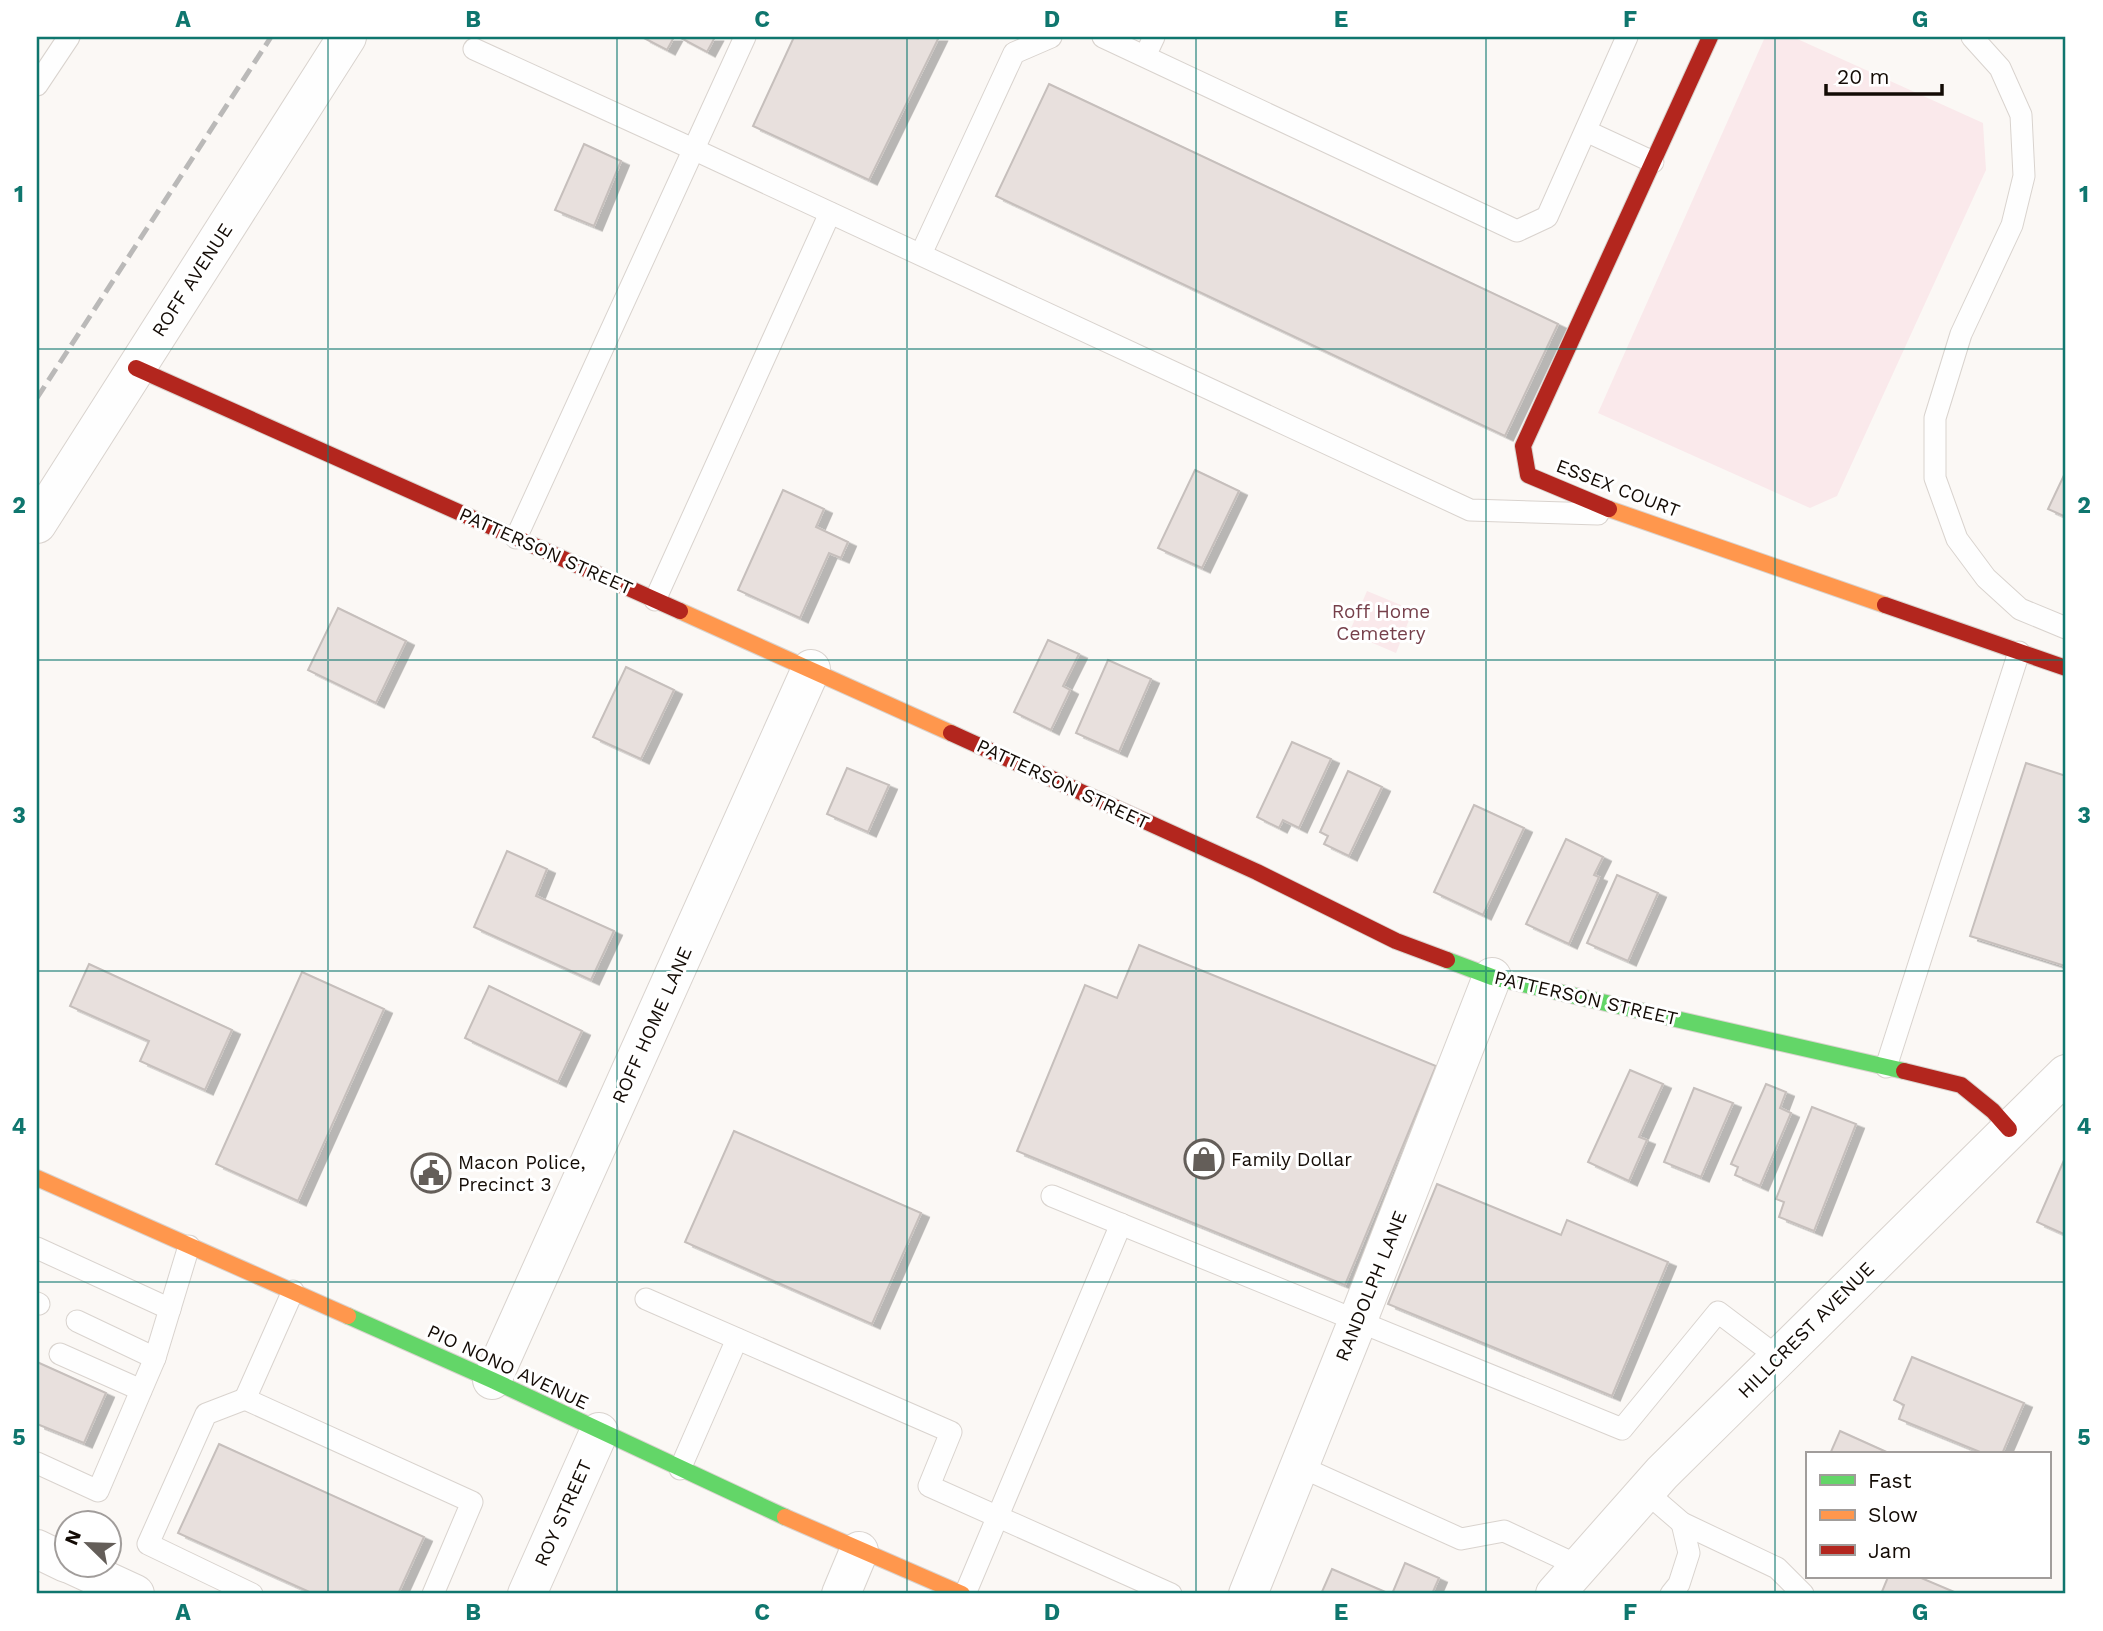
<svg xmlns="http://www.w3.org/2000/svg" width="2103" height="1631" font-family="'Work Sans',sans-serif">
  <style>
    .green { fill: #fae9eb }
    .building { fill: #e8e0dd; stroke: #c6bfbc; stroke-width: 2; filter: url(#shadow) }
    .lines { fill: none; stroke-linecap: round; stroke-linejoin: round }
    .lane-casing { stroke: #d9d3ce; stroke-width: 23 }
    .street-casing { stroke: #d9d3ce; stroke-width: 40 }
    .fast-casing { stroke: #d9d3ce; stroke-width: 18 }
    .slow-casing { stroke: #d9d3ce; stroke-width: 18 }
    .jam-casing { stroke: #d9d3ce; stroke-width: 18 }
    .lane { stroke: #fefefe; stroke-width: 21 }
    .street { stroke: #fefefe; stroke-width: 38 }
    .fast { stroke: #63d668; stroke-width: 16 }
    .slow { stroke: #ff974d; stroke-width: 16 }
    .jam { stroke: #b3261e; stroke-width: 16 }
    .rail { stroke: #bab9b8; stroke-width: 5; stroke-dasharray: 14 7; stroke-linecap: butt }
    .grid { fill: none; stroke: #0f766e; stroke-width: 2; stroke-opacity: 0.55 }
    .labels { text-anchor: middle; dominant-baseline: central; stroke-width: 6; stroke-linejoin: round; paint-order: stroke }
    .street-label { font-size: 19px; fill: #130b05; stroke: #fff }
    .park-label { font-size: 19px; fill: #76404b; stroke: #fff }
    .poi-label { font-size: 19px; fill: #130b05; stroke: #fff; text-anchor: start }
    .neatline { fill: none; stroke: #0f766e; stroke-width: 2.5 }
    .grid-label { font-size: 23px; text-anchor: middle; font-weight: bold; fill: #0f766e }
  </style>
  <defs>
    <filter id="shadow"><feDropShadow dx="8" dy="4.5" stdDeviation="0" flood-color="#0004"/></filter>
  </defs>
  <rect width="100%" height="100%" fill="#fbf8f5"/>
  <g class="green">
    <path d="M 1765,37 L 1793,37 L 1983,123 L 1986,170 L 1837,496 L 1810,508 L 1598,413 Z"/>
    <path d="M 1367,591 L 1413,610 L 1396,653 L 1349,633 Z"/>
  </g>
  <g class="building">
    <path d="M 642,37 L 674,37 L 667,50 Z"/>
    <path d="M 679,37 L 715,37 L 707,52 Z"/>
    <path d="M 794,37 L 939,37 L 869,180 L 753,126 Z"/>
    <path d="M 1049,84 L 1558,324 L 1505,436 L 996,196 Z"/>
    <path d="M 584,144 L 621,161 L 594,226 L 555,210 Z"/>
    <path d="M 1195,470 L 1239,491 L 1202,568 L 1158,548 Z"/>
    <path d="M 2066,471 L 2066,517 L 2048,509 Z"/>
    <path d="M 783,490 L 824,509 L 816,527 L 848,542 L 841,558 L 829,553 L 800,618 L 738,590 Z"/>
    <path d="M 338,608 L 406,641 L 376,703 L 308,670 Z"/>
    <path d="M 1048,640 L 1079,654 L 1063,686 L 1070,690 L 1051,730 L 1014,712 Z"/>
    <path d="M 1108,660 L 1151,679 L 1119,752 L 1076,733 Z"/>
    <path d="M 626,667 L 674,690 L 641,759 L 593,737 Z"/>
    <path d="M 1292,742 L 1331,759 L 1299,828 L 1283,820 L 1279,828 L 1257,817 Z"/>
    <path d="M 2026,763 L 2066,776 L 2065,966 L 1970,936 Z"/>
    <path d="M 847,768 L 889,785 L 868,832 L 827,814 Z"/>
    <path d="M 1348,771 L 1382,787 L 1349,856 L 1324,844 L 1328,836 L 1320,832 Z"/>
    <path d="M 1474,805 L 1524,828 L 1483,915 L 1434,892 Z"/>
    <path d="M 1566,839 L 1603,857 L 1594,875 L 1599,877 L 1569,944 L 1526,924 Z"/>
    <path d="M 507,851 L 547,869 L 536,896 L 614,931 L 591,980 L 474,927 Z"/>
    <path d="M 1617,875 L 1658,893 L 1628,961 L 1587,943 Z"/>
    <path d="M 1139,945 L 1436,1066 L 1345,1285 L 1017,1151 L 1085,985 L 1117,998 Z"/>
    <path d="M 89,964 L 232,1030 L 205,1090 L 140,1061 L 149,1041 L 70,1006 Z"/>
    <path d="M 302,972 L 384,1009 L 298,1201 L 216,1164 Z"/>
    <path d="M 489,986 L 582,1031 L 558,1082 L 465,1038 Z"/>
    <path d="M 1630,1070 L 1663,1084 L 1639,1137 L 1647,1140 L 1629,1181 L 1588,1162 Z"/>
    <path d="M 1766,1084 L 1786,1092 L 1780,1108 L 1791,1113 L 1760,1186 L 1735,1175 L 1738,1167 L 1731,1164 Z"/>
    <path d="M 1694,1088 L 1733,1103 L 1701,1177 L 1664,1162 Z"/>
    <path d="M 1812,1107 L 1856,1124 L 1814,1231 L 1779,1217 L 1784,1202 L 1776,1199 Z"/>
    <path d="M 734,1131 L 921,1213 L 872,1324 L 685,1242 Z"/>
    <path d="M 2064,1160 L 2066,1161 L 2066,1235 L 2037,1222 Z"/>
    <path d="M 1437,1184 L 1561,1235 L 1567,1220 L 1668,1262 L 1612,1396 L 1388,1304 Z"/>
    <path d="M 1912,1357 L 2024,1403 L 2002,1454 L 1985,1454 L 1899,1419 L 1904,1405 L 1894,1400 Z"/>
    <path d="M 37,1362 L 106,1393 L 84,1443 L 37,1424 Z"/>
    <path d="M 1840,1431 L 1891,1454 L 1830,1454 Z"/>
    <path d="M 219,1444 L 424,1537 L 398,1594 L 314,1594 L 178,1533 Z"/>
    <path d="M 1405,1563 L 1439,1578 L 1432,1594 L 1392,1594 Z"/>
    <path d="M 1332,1569 L 1390,1594 L 1321,1594 Z"/>
    <path d="M 1888,1577 L 1919,1577 L 1959,1594 L 1881,1594 Z"/>
  </g>
  <g class="lines">
    <g class="lane-casing">
      <g id="lane">
        <path d="M 1103,37 L 1517,231 L 1547,217 L 1627,37"/>
        <path d="M 1972,37 L 2000,68 L 2021,115 L 2024,176 L 2012,225 L 1961,334 L 1935,418 L 1935,478 L 1957,539 L 1986,578 L 2020,609 L 2066,628"/>
        <path d="M 474,49 L 693,149 L 1470,510 L 1598,514"/>
        <path d="M 1145,56 L 1154,37"/>
        <path d="M 37,85 L 69,37"/>
        <path d="M 1586,131 L 1653,162"/>
        <path d="M 921,254 L 1014,53 L 1051,37"/>
        <path d="M 516,538 L 745,37"/>
        <path d="M 655,600 L 830,213"/>
        <path d="M 1886,1067 L 2019,652"/>
        <path d="M 1052,1196 L 1622,1429 L 1718,1312 L 1779,1358"/>
        <path d="M 37,1248 L 170,1309"/>
        <path d="M 293,1291 L 245,1399 L 472,1502 L 433,1594"/>
        <path d="M 646,1299 L 951,1432 L 929,1486 L 1171,1594"/>
        <path d="M 37,1303 L 39,1304"/>
        <path d="M 77,1321 L 155,1358"/>
        <path d="M 60,1354 L 141,1390"/>
        <path d="M 245,1399 L 206,1414 L 148,1544 L 252,1594"/>
        <path d="M 37,1463 L 98,1491 L 155,1358 L 189,1246"/>
        <path d="M 1299,1466 L 1461,1539 L 1504,1531 L 1579,1566"/>
        <path d="M 680,1469 L 737,1339"/>
        <path d="M 1646,1492 L 1682,1523 L 1777,1568 L 1803,1594"/>
        <path d="M 965,1594 L 1121,1224"/>
        <path d="M 1671,1594 L 1679,1584 L 1689,1553 L 1682,1523"/>
      </g>
    </g>
    <g class="street-casing">
      <g id="street">
        <path d="M 37,524 L 347,37"/>
        <path d="M 492,1380 L 811,669"/>
        <path d="M 37,1549 L 66,1563"/>
        <path d="M 70,1564 L 135,1594"/>
        <path d="M 527,1594 L 599,1432"/>
        <path d="M 841,1594 L 859,1551"/>
        <path d="M 1248,1594 L 1358,1320 L 1492,977"/>
        <path d="M 1555,1594 L 1662,1473 L 2066,1074"/>
      </g>
    </g>
    <g class="fast-casing">
      <g id="fast">
        <path d="M 1447,960 L 1492,977 L 1904,1071"/>
        <path d="M 348,1316 L 492,1380 L 785,1517"/>
      </g>
    </g>
    <g class="slow-casing">
      <g id="slow">
        <path d="M 1609,509 L 1885,605"/>
        <path d="M 680,611 L 951,733"/>
        <path d="M 37,1178 L 348,1316"/>
        <path d="M 785,1517 L 962,1594"/>
      </g>
    </g>
    <g class="jam-casing">
      <g id="jam">
        <path d="M 136,368 L 680,611"/>
        <path d="M 1609,509 L 1528,475 L 1523,446 L 1710,37"/>
        <path d="M 1885,605 L 2066,668"/>
        <path d="M 951,733 L 1257,872 L 1396,941 L 1447,960"/>
        <path d="M 1904,1071 L 1961,1085 L 1993,1111 L 2009,1129"/>
      </g>
    </g>
    <use href="#lane" class="lane"/>
    <use href="#street" class="street"/>
    <use href="#fast" class="fast"/>
    <use href="#slow" class="slow"/>
    <use href="#jam" class="jam"/>
    <path class="rail" d="M 37,398 L 271,37"/>
  </g>
  <path class="grid" d="M 328,37 L 328,1594M 617,37 L 617,1594M 907,37 L 907,1594M 1196,37 L 1196,1594M 1486,37 L 1486,1594M 1775,37 L 1775,1594M 37,349 L 2066,349M 37,660 L 2066,660M 37,971 L 2066,971M 37,1282 L 2066,1282"/>
  <defs>
    <g id="shop-ring" transform="scale(2.0125)"><circle r="9.5" fill="#fff" stroke="#645e59" stroke-width="1.5"/><path d="M-5-2.5h2.3a2.7 3.5 0 0 1 5.4 0H5L5.5 6h-11ZM-1.5-2.5h3a1.5 2.3 0 0 0-3 0Z" fill="#645e59"/></g>
    <g id="civic-ring" transform="scale(2.0125)"><circle r="9.5" fill="#fff" stroke="#645e59" stroke-width="1.5"/><path d="M-.6-6.5H3V-4.5H.6V-3L4-1V1h2V6H-6V1h2V-1L-.6-3ZM-1.2 2.5V6h2.4V2.5Z" fill="#645e59"/></g>
  </defs>
  <g fill-rule="evenodd">
    <use href="#shop-ring" x="1204" y="1159"/>
    <use href="#civic-ring" x="431" y="1173"/>
  </g>
  <g class="labels">
    <g class="street-label">
      <text transform="translate(192 280) rotate(-57)">ROFF AVENUE</text>
      <text transform="translate(1618 488) rotate(21)">ESSEX COURT</text>
      <text transform="translate(546 551) rotate(24)">PATTERSON STREET</text>
      <text transform="translate(1063 784) rotate(25)">PATTERSON STREET</text>
      <text transform="translate(1586 998) rotate(13)">PATTERSON STREET</text>
      <text transform="translate(652 1025) rotate(-66)">ROFF HOME LANE</text>
      <text transform="translate(1371 1286) rotate(-68)">RANDOLPH LANE</text>
      <text transform="translate(1806 1330) rotate(-45)">HILLCREST AVENUE</text>
      <text transform="translate(508 1367) rotate(25)">PIO NONO AVENUE</text>
      <text transform="translate(563 1513) rotate(-66)">ROY STREET</text>
    </g>
    <g class="park-label">
      <text x="1381" y="611">Roff Home<tspan x="1381" dy="22">Cemetery</tspan></text>
    </g>
    <g class="poi-label">
      <text x="1231" y="1159">Family Dollar</text>
      <text x="458" y="1162">Macon Police,<tspan x="458" dy="22">Precinct 3</tspan></text>
    </g>
  </g>
  <rect width="2103" height="1631" fill="none" stroke="#ffffff" stroke-width="77"/>
  <rect x="1806" y="1452" width="245" height="126" fill="#ffffff" stroke="#a19d9b" stroke-width="2"/>
  <rect x="1820" y="1475" width="35" height="10" fill="#63d668" stroke="#a19d9b" stroke-width="2"/>
  <text x="1868" y="1488" font-size="21" fill="#130b05">Fast</text>
  <rect x="1820" y="1510" width="35" height="10" fill="#ff974d" stroke="#a19d9b" stroke-width="2"/>
  <text x="1868" y="1522" font-size="21" fill="#130b05">Slow</text>
  <rect x="1820" y="1545" width="35" height="10" fill="#b3261e" stroke="#a19d9b" stroke-width="2"/>
  <text x="1868" y="1558" font-size="21" fill="#130b05">Jam</text>
  <g transform="translate(88 1544) rotate(293)"><circle r="33" fill="#ffffff" stroke="#a19d9b" stroke-width="2"/>
  <path d="M0-5L12 26L0 18L-12 26Z" fill="#645e59"/>
  <text y="-10" font-size="19" font-weight="bold" text-anchor="middle" fill="#130b05">N</text>
  </g>
  <path d="M1826 84v10h116v-10" fill="none" stroke="#130b05" stroke-width="3.5"/>
  <text x="1837" y="84" font-size="21" fill="#130b05" stroke="#ffffff" stroke-width="5" paint-order="stroke">20 m</text>
  <rect x="38" y="38" width="2026" height="1554" class="neatline"/>
  <g class="grid-label">
    <text x="183" y="27">A</text>
    <text x="473" y="27">B</text>
    <text x="762" y="27">C</text>
    <text x="1052" y="27">D</text>
    <text x="1341" y="27">E</text>
    <text x="1630" y="27">F</text>
    <text x="1920" y="27">G</text>
    <text x="19" y="202">1</text>
    <text x="2084" y="202">1</text>
    <text x="19" y="513">2</text>
    <text x="2084" y="513">2</text>
    <text x="19" y="823">3</text>
    <text x="2084" y="823">3</text>
    <text x="19" y="1134">4</text>
    <text x="2084" y="1134">4</text>
    <text x="19" y="1445">5</text>
    <text x="2084" y="1445">5</text>
    <text x="183" y="1620">A</text>
    <text x="473" y="1620">B</text>
    <text x="762" y="1620">C</text>
    <text x="1052" y="1620">D</text>
    <text x="1341" y="1620">E</text>
    <text x="1630" y="1620">F</text>
    <text x="1920" y="1620">G</text>
  </g>
</svg>
